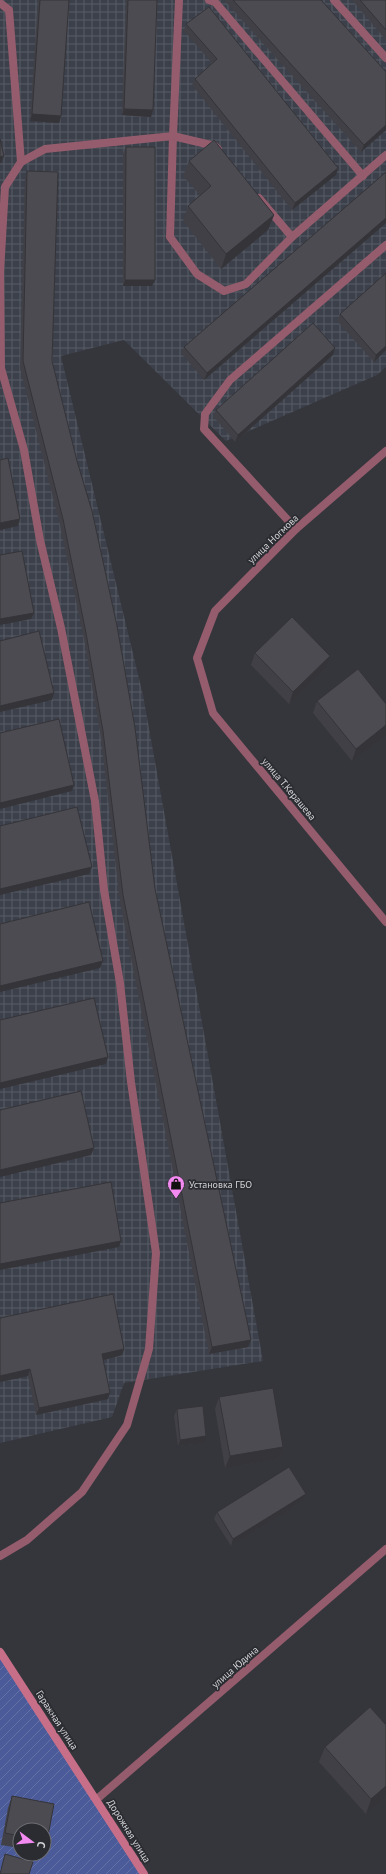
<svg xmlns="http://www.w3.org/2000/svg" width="386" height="1874" font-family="'PT Sans',sans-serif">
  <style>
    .industrial { fill: url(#industrial-grid) }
    .garden { fill: url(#garden-furrows); fill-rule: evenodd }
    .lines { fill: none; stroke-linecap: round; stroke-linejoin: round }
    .lane { stroke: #945c6c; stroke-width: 8 }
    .street { stroke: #945c6c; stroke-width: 8 }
    .secondary { stroke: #c76f89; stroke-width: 8 }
    .wall { fill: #414046 }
    .shaded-wall { fill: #353439 }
    .building { fill: #4c4b51; stroke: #353439 }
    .labels { text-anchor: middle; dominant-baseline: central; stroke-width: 3.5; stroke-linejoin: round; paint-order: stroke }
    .street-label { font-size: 10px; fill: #d2d3d6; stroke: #2b2c31 }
    .poi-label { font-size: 10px; fill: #d2d3d6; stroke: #2b2c31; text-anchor: start }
  </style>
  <defs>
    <pattern id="industrial-grid" width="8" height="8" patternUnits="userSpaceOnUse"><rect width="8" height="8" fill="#3c404b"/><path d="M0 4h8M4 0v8" fill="none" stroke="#575b64"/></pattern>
    <pattern id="garden-furrows" width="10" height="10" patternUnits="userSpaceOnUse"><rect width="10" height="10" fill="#4b5a99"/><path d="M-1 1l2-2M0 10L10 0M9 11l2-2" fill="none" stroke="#6471a6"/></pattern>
  </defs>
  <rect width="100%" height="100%" fill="#35363b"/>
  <path class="industrial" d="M 0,0 L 386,0 L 386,367 L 377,375 L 226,441 L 124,340 L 61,356 L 143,695 L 263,1361 L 124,1383 L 112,1417 L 0,1443 Z"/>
  <path class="garden" d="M 0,1652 L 144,1874 L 0,1874 ZM 20,1830 L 44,1830 L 44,1854 L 20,1854 Z"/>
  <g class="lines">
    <g class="lane">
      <path d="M 209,0 L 215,2 L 363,176"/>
      <path d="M 334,0 L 386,58"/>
      <path d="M 0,3 L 9,10 L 21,162"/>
      <path d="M 218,149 L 215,146 L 173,136 L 170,237 L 197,274 L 224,291 L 246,284 L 292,237 L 386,155"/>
      <path d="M 259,198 L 292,237"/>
      <path d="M 296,529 L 204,429 L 205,414 L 230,380 L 386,245"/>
      <path d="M 0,1556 L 27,1540 L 82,1492 L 127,1425 L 149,1349 L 156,1253 L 131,1082 L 120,983 L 104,890 L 95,801 L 61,628 L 40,540 L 24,450 L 1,368 L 0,272 L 5,187 L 21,162 L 45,149 L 173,136 L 179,0"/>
    </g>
    <g class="street">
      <path d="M 386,451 L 296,529 L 215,611 L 197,658 L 213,713 L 386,922"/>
      <path d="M 97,1799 L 386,1549"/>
    </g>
    <path class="secondary" d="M 0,1652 L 144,1874"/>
  </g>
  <g class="wall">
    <path d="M 38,0 L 69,0 L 61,116 L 59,123 L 30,121 Z"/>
    <path d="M 126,0 L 157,0 L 151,117 L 122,115 Z"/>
    <path d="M 224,0 L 321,0 L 386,130 L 361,152 Z"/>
    <path d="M 352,0 L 386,0 L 386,40 Z"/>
    <path d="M 186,24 L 338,168 L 336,175 L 292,210 L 192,85 L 195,79 L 212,63 L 184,31 Z"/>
    <path d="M 126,147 L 152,286 L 123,286 L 123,154 Z"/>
    <path d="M 189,161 L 274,215 L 268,230 L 221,269 L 183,221 L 188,206 L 200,195 L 183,176 Z"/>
    <path d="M 27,171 L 52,361 L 155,889 L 248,1347 L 209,1354 L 120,902 L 101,738 L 84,639 L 60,525 L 20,368 L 25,177 Z"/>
    <path d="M 386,172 L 386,223 L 204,380 L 181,353 L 184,347 Z"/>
    <path d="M 386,273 L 386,350 L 374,362 L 337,321 L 340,314 Z"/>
    <path d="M 333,355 L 235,442 L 213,416 L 216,410 Z"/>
    <path d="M 255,653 L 326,668 L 289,704 L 251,665 Z"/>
    <path d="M 317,701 L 386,704 L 352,761 L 313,713 Z"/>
    <path d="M 0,1318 L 124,1349 L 122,1355 L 103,1360 L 108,1399 L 36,1415 L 28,1376 L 0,1382 Z"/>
    <path d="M 219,1397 L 283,1447 L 279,1459 L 225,1468 L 215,1409 Z"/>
    <path d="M 177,1409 L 204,1443 L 178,1446 L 174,1416 Z"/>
    <path d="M 306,1494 L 303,1501 L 231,1546 L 214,1519 L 217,1512 Z"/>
    <path d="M 325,1747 L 386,1796 L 366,1814 L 319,1762 Z"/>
    <path d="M 12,1796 L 54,1804 L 47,1841 L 44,1849 L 44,1830 L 20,1830 L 20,1848 L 1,1845 L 8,1808 Z"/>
  </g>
  <g class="shaded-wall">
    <path d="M 124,109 L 153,110 L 151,117 L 122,115 Z"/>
    <path d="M 32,114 L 61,116 L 59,123 L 30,121 Z"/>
    <path d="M 386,125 L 386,130 L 361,152 L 364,145 Z"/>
    <path d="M 4,156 L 1,163 L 0,163 L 0,157 Z"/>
    <path d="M 338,168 L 336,175 L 292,210 L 295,203 Z"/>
    <path d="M 274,215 L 268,230 L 221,269 L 226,254 Z"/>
    <path d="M 386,218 L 386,223 L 204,380 L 207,373 Z"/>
    <path d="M 125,280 L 155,280 L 152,286 L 123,286 Z"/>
    <path d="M 386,346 L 386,350 L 374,362 L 376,355 Z"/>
    <path d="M 335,348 L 333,355 L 235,442 L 238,435 Z"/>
    <path d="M 20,519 L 18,526 L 0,530 L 0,523 Z"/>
    <path d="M 34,613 L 31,619 L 0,625 L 0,619 Z"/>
    <path d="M 330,656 L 326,668 L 289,704 L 293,692 Z"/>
    <path d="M 54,693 L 52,700 L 0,712 L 0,706 Z"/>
    <path d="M 386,725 L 386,734 L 352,761 L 356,749 Z"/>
    <path d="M 74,785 L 72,791 L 0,809 L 0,803 Z"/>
    <path d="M 92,867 L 89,874 L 0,895 L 0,889 Z"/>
    <path d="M 103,961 L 100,968 L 0,992 L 0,986 Z"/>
    <path d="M 108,1057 L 106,1064 L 0,1089 L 0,1083 Z"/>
    <path d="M 94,1148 L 91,1155 L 0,1177 L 0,1170 Z"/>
    <path d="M 121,1241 L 119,1247 L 0,1270 L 0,1264 Z"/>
    <path d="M 251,1340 L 248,1347 L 209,1354 L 212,1347 Z"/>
    <path d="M 124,1349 L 122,1355 L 100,1361 L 102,1354 Z"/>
    <path d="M 30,1369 L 28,1376 L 0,1382 L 0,1376 Z"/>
    <path d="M 110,1393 L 108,1399 L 36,1415 L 39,1408 Z"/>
    <path d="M 206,1436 L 204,1443 L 178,1446 L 180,1440 Z"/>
    <path d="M 283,1447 L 279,1459 L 225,1468 L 230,1456 Z"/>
    <path d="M 306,1494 L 303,1501 L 231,1546 L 233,1539 Z"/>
    <path d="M 386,1786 L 386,1796 L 366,1814 L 371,1799 Z"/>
  </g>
  <g class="building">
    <path d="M 40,0 L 69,0 L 61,116 L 32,114 Z"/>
    <path d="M 128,0 L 157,0 L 153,110 L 124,109 Z"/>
    <path d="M 233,0 L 321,0 L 386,72 L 386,125 L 364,145 Z"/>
    <path d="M 360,0 L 386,0 L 386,30 Z"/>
    <path d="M 209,7 L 338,168 L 295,203 L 195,79 L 217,59 L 186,24 Z"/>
    <path d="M 0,139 L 4,156 L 0,157 Z"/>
    <path d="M 214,140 L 274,215 L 226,254 L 188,206 L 211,186 L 189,161 Z"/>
    <path d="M 126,147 L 155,147 L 155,280 L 125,280 Z"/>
    <path d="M 27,171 L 58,172 L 52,361 L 77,461 L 92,511 L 117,626 L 135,728 L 155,889 L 251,1340 L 212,1347 L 123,895 L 103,731 L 86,633 L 63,519 L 23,361 Z"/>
    <path d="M 386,172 L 386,218 L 207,373 L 184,347 Z"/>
    <path d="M 386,273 L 386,346 L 376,355 L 340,314 Z"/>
    <path d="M 313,323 L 335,348 L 238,435 L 216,410 Z"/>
    <path d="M 8,458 L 20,519 L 0,523 L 0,460 Z"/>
    <path d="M 22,551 L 34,613 L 0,619 L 0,555 Z"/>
    <path d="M 292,617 L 330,656 L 293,692 L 255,653 Z"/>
    <path d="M 39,631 L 54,693 L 0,706 L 0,641 Z"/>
    <path d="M 358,669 L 386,704 L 386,725 L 356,749 L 317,701 Z"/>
    <path d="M 59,719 L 74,785 L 0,803 L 0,733 Z"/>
    <path d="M 77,807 L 92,867 L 0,889 L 0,826 Z"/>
    <path d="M 89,902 L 103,961 L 0,986 L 0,924 Z"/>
    <path d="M 94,998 L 108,1057 L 0,1083 L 0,1020 Z"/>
    <path d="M 81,1091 L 94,1148 L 0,1170 L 0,1110 Z"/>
    <path d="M 111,1182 L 121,1241 L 0,1264 L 0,1203 Z"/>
    <path d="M 113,1294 L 124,1349 L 102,1354 L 110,1393 L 39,1408 L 30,1369 L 0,1376 L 0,1318 Z"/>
    <path d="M 273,1388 L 283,1447 L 230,1456 L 219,1397 Z"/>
    <path d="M 203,1406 L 206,1436 L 180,1440 L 177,1409 Z"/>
    <path d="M 289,1467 L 306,1494 L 233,1539 L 217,1512 Z"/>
    <path d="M 370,1707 L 386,1725 L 386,1786 L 371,1799 L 325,1747 Z"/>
    <path d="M 12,1796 L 54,1804 L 47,1841 L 44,1840 L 44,1830 L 20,1830 L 20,1836 L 5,1833 Z"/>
    <path d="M 5,1854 L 33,1862 L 29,1874 L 0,1874 Z"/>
  </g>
  <defs>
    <g id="shop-pin" transform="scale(0.9)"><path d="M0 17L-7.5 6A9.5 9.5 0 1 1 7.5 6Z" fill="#f38af1" stroke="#2b2c31"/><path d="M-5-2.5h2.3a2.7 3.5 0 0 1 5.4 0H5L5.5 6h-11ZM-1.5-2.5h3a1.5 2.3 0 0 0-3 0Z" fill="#111"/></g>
  </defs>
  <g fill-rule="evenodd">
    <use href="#shop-pin" x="176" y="1184"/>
  </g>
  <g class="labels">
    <g class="street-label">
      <text transform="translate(273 539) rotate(-44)">улица Ногмова</text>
      <text transform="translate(289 789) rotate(50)">улица Т.Керашева</text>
      <text transform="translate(235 1667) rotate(-41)">улица Юдина</text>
      <text transform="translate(57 1720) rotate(57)">Гаражная улица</text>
      <text transform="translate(129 1831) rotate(58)">Дорожная улица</text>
    </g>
    <g class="poi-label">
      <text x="189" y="1184">Установка ГБО</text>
    </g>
  </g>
  <g transform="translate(32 1842) rotate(106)"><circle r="19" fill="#2b2c31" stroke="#6e6f73"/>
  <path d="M0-3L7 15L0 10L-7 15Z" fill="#f38af1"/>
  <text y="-6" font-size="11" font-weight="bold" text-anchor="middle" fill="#d2d3d6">С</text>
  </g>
</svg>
